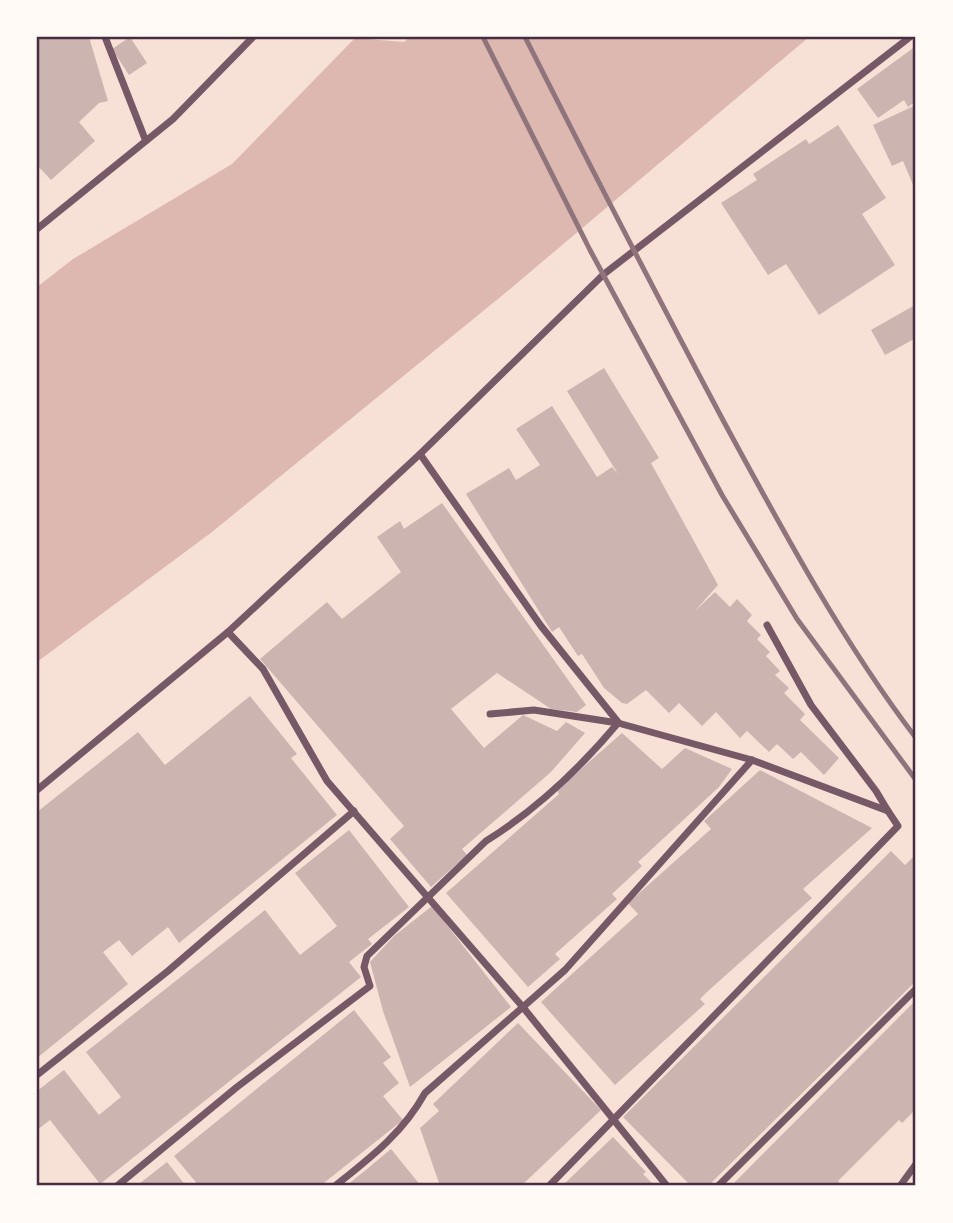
<svg xmlns="http://www.w3.org/2000/svg" width="953" height="1223" font-family="Lato,sans-serif">
  <style>
    .water { fill: #dcb8b0 }
    .building { fill: #ccb4b1 }
    .lines { fill: none; stroke-linecap: round; stroke-linejoin: round }
    .minor { stroke: #755966; stroke-width: 7 }
    .rail { stroke: #8f747c; stroke-width: 5 }
    .neatline { fill: none; stroke: #4a2c40; stroke-width: 2.5 }
  </style>
  <rect width="100%" height="100%" fill="#f7e1d7"/>
  <path class="water" d="M 410,37 L 809,37 L 504,294 L 212,532 L 37,662 L 37,287 L 73,259 L 232,164 L 355,38 L 404,42 Z"/>
  <g class="building">
    <path d="M 37,37 L 89,37 L 108,101 L 99,103 L 79,122 L 95,141 L 51,180 L 37,165 Z"/>
    <path d="M 130,37 L 147,63 L 129,75 L 112,49 Z"/>
    <path d="M 916,46 L 916,101 L 908,107 L 904,100 L 878,118 L 857,89 Z"/>
    <path d="M 916,105 L 916,192 L 903,161 L 892,166 L 873,125 Z"/>
    <path d="M 838,125 L 886,198 L 862,214 L 895,265 L 819,315 L 786,264 L 768,275 L 721,203 L 757,180 L 753,174 L 806,139 L 809,144 Z"/>
    <path d="M 915,305 L 916,338 L 885,355 L 871,330 Z"/>
    <path d="M 604,368 L 659,458 L 651,463 L 718,585 L 694,612 L 715,592 L 730,607 L 737,599 L 752,615 L 747,621 L 761,635 L 757,639 L 770,652 L 766,656 L 780,671 L 775,675 L 789,688 L 784,693 L 805,714 L 800,720 L 839,758 L 824,775 L 801,752 L 793,759 L 777,744 L 769,752 L 747,731 L 740,738 L 716,712 L 702,726 L 679,703 L 669,713 L 646,690 L 627,704 L 622,703 L 604,688 L 582,654 L 578,656 L 559,627 L 552,632 L 466,494 L 509,468 L 516,480 L 540,465 L 516,429 L 552,406 L 597,477 L 612,467 L 618,474 L 567,391 Z"/>
    <path d="M 442,503 L 586,705 L 577,712 L 551,709 L 497,673 L 451,709 L 484,748 L 523,715 L 557,731 L 566,722 L 585,733 L 551,772 L 462,849 L 467,855 L 431,887 L 390,839 L 404,826 L 260,659 L 327,602 L 342,619 L 401,572 L 377,537 L 400,521 L 404,529 Z"/>
    <path d="M 250,696 L 297,754 L 291,758 L 337,815 L 179,943 L 168,927 L 132,956 L 119,940 L 103,952 L 128,984 L 37,1058 L 37,812 L 138,732 L 165,765 Z"/>
    <path d="M 622,733 L 662,769 L 685,748 L 732,769 L 719,787 L 638,862 L 642,866 L 612,894 L 617,899 L 555,954 L 560,959 L 528,987 L 446,893 L 559,794 L 557,790 Z"/>
    <path d="M 760,770 L 872,828 L 803,889 L 812,898 L 707,992 L 700,999 L 705,1004 L 615,1085 L 541,1002 L 638,914 L 628,903 L 711,829 L 704,821 Z"/>
    <path d="M 349,830 L 409,907 L 368,939 L 372,944 L 349,962 L 361,977 L 100,1184 L 50,1120 L 37,1130 L 37,1091 L 64,1070 L 99,1115 L 121,1097 L 86,1052 L 265,910 L 300,955 L 337,926 L 295,873 Z"/>
    <path d="M 891,851 L 905,865 L 916,854 L 916,981 L 708,1186 L 691,1186 L 623,1117 Z"/>
    <path d="M 432,906 L 511,1007 L 410,1087 L 383,1011 L 370,962 L 394,936 Z"/>
    <path d="M 916,1000 L 916,1109 L 902,1123 L 899,1120 L 838,1181 L 843,1186 L 731,1186 Z"/>
    <path d="M 354,1010 L 391,1057 L 383,1063 L 399,1083 L 383,1096 L 403,1120 L 320,1186 L 199,1186 L 174,1156 Z"/>
    <path d="M 518,1023 L 601,1110 L 521,1186 L 440,1186 L 420,1128 L 439,1111 L 433,1104 Z"/>
    <path d="M 613,1137 L 646,1172 L 643,1174 L 655,1186 L 562,1186 Z"/>
    <path d="M 391,1149 L 421,1186 L 346,1186 L 367,1169 Z"/>
    <path d="M 167,1162 L 186,1186 L 136,1186 L 139,1184 Z"/>
  </g>
  <g class="lines">
    <g class="minor">
      <path d="M 105,37 L 145,139"/>
      <path d="M 37,229 L 173,119 L 253,37"/>
      <path d="M 420,454 L 541,626 L 618,722"/>
      <path d="M 767,625 L 811,705 L 876,791 L 888,811"/>
      <path d="M 228,632 L 263,669 L 327,781 L 522,1006 L 667,1186"/>
      <path d="M 490,714 L 534,710 L 618,723 L 752,760 L 888,811 L 898,826 L 549,1186"/>
      <path d="M 37,790 L 228,632 L 420,454 L 604,274 L 910,37"/>
      <path d="M 37,1075 L 168,971 L 354,811"/>
      <path d="M 117,1186 L 237,1087 L 370,986 L 364,967 L 367,956 L 486,841 C 536,810 581,767 618,723"/>
      <path d="M 335,1186 C 370,1158 403,1133 425,1093 L 565,970 L 752,760"/>
      <path d="M 718,1186 L 916,989"/>
      <path d="M 900,1186 L 916,1164"/>
    </g>
    <g class="rail">
      <path d="M 483,37 L 590,250 L 722,495 L 797,619 L 916,780"/>
      <path d="M 525,37 C 590,166 656,294 724,422 C 782,529 842,641 916,738"/>
    </g>
  </g>
  <rect width="953" height="1223" fill="none" stroke="#fffaf5" stroke-width="77"/>
  <rect x="38" y="38" width="876" height="1146" class="neatline"/>
</svg>
